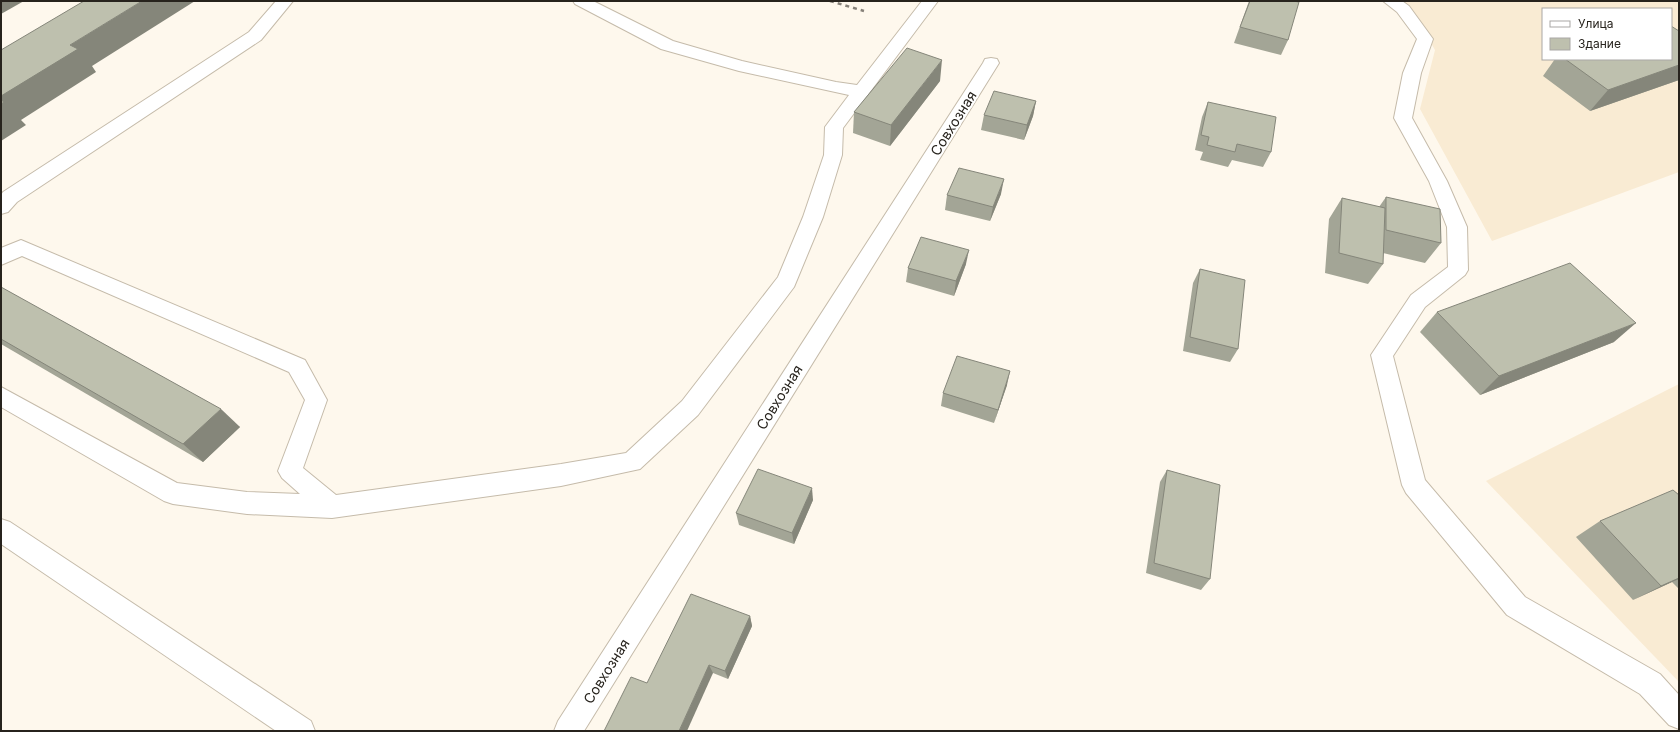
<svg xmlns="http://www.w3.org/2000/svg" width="1680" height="732" font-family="Inter,sans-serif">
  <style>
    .built { fill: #f9ebd3; fill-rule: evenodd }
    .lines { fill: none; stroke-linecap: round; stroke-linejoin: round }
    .minor-casing { stroke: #c5bbaa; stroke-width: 2 }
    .minor { fill: #fff; fill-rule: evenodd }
    .rail { stroke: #868179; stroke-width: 2.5; stroke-dasharray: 4 4; stroke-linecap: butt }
    .wall { fill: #a3a596 }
    .shaded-wall { fill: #85867a }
    .building { fill: #bec0ae; stroke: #85867a }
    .labels { text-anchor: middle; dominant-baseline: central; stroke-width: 4; stroke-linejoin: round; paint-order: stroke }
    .street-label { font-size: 14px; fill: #27231d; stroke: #fff }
  </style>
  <rect width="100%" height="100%" fill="#fef8ed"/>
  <g class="built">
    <path d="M 1402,1 L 1679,1 L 1679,172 L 1492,241 L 1420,109 L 1435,50 L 1411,9 ZM 1543,9 L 1671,9 L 1671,59 L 1543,59 Z"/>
    <path d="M 1679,384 L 1679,682 L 1486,481 Z"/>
  </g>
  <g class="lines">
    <g class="minor-casing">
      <g id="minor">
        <path d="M 276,1 L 293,1 L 261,40 L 17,202 L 8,212 L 1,214 L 1,195 L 3,192 L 249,32 Z"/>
        <path d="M 573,1 L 593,1 L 673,41 L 742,61 L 836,82 L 857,85 L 922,1 L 938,1 L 843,128 L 842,155 L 823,217 L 794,287 L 698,415 L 640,469 L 561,486 L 332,518 L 247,514 L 173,504 L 164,501 L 1,407 L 1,387 L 177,483 L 247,492 L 300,494 L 282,478 L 278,471 L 305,400 L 289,372 L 22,256 L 1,265 L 1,248 L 21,240 L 305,360 L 327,400 L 303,468 L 336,495 L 561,464 L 626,453 L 682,401 L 778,277 L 803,217 L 824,155 L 825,127 L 849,95 L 739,71 L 661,49 L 575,4 Z"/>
        <path d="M 1383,1 L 1402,1 L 1409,6 L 1433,39 L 1421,73 L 1412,118 L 1447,181 L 1467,227 L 1468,270 L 1465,275 L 1425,307 L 1393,356 L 1425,480 L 1525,597 L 1660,674 L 1679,695 L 1679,729 L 1669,725 L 1640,694 L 1507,615 L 1406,493 L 1402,485 L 1371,355 L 1411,295 L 1448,267 L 1447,227 L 1429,181 L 1394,118 L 1403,73 L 1417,39 L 1397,12 Z"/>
        <path d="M 991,58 L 997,59 L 999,63 L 584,731 L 554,731 L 558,721 L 983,63 L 985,59 Z"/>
        <path d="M 1,519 L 10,522 L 311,721 L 315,731 L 276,731 L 1,544 Z"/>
      </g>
    </g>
    <use href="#minor" class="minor"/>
    <path class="rail" d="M 830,1 L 864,11"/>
  </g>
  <g class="wall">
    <path d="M 1249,1 L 1293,1 L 1288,40 L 1281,55 L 1234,43 Z"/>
    <path d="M 1679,31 L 1679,80 L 1590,111 L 1543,76 L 1555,59 L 1671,59 Z"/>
    <path d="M 940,81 L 890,146 L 853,133 L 854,112 Z"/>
    <path d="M 1036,101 L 1033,116 L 1024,140 L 981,130 L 984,115 Z"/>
    <path d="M 1208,102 L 1271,152 L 1263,167 L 1232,160 L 1228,167 L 1200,160 L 1203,152 L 1195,150 L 1202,117 Z"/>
    <path d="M 1001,194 L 990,221 L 945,210 L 947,195 Z"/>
    <path d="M 1386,197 L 1441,243 L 1425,263 L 1383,253 L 1383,264 L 1368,284 L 1325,273 L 1329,219 L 1342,198 L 1379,207 Z"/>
    <path d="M 966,264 L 954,296 L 906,282 L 908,268 Z"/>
    <path d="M 1200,269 L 1238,349 L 1230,362 L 1183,351 L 1193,283 Z"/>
    <path d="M 1,287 L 240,427 L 203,462 L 1,344 Z"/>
    <path d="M 1437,312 L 1614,342 L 1480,395 L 1420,332 Z"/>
    <path d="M 1007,385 L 994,423 L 941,406 L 943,393 Z"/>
    <path d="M 1167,470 L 1210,579 L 1201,590 L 1146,573 L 1160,482 Z"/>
    <path d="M 1679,495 L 1679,589 L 1672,582 L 1633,600 L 1576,537 L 1600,521 Z"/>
    <path d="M 813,500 L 794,544 L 739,525 L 736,513 Z"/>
    <path d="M 750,616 L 752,626 L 728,679 L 713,673 L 647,683 Z"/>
  </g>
  <g class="shaded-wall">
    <path d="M 1,1 L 24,1 L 1,14 Z"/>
    <path d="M 142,1 L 195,1 L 92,66 L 96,72 L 21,120 L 26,125 L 1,141 L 1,96 L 70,45 Z"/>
    <path d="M 942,60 L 940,81 L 890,146 L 891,125 Z"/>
    <path d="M 1679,65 L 1679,80 L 1590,111 L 1608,90 Z"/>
    <path d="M 1036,101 L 1033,116 L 1024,140 L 1027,125 Z"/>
    <path d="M 1004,179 L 1001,194 L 990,221 L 993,207 Z"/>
    <path d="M 969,250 L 966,264 L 954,296 L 956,281 Z"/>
    <path d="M 1636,323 L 1614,342 L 1480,395 L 1499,376 Z"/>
    <path d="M 1010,371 L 1007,385 L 994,423 Z"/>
    <path d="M 221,409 L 240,427 L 203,462 L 183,444 Z"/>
    <path d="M 812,488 L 813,500 L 794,544 L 792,533 Z"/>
    <path d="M 1679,578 L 1679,579 L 1672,582 L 1633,600 L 1661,586 Z"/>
    <path d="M 750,616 L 752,626 L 728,679 L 725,671 Z"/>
    <path d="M 709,665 L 713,673 L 687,731 L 679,731 Z"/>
  </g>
  <g class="building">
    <path d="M 84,1 L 142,1 L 70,45 L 78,49 L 1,96 L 1,50 Z"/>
    <path d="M 1250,1 L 1293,1 L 1299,2 L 1288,40 L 1240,27 Z"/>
    <path d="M 1671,26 L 1679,31 L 1679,65 L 1608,90 L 1565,59 L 1671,59 Z"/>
    <path d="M 907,48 L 942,60 L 891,125 L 854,112 Z"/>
    <path d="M 994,91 L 1036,101 L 1027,125 L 984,115 Z"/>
    <path d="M 1,100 L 4,102 L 1,104 Z"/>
    <path d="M 1208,102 L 1276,117 L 1271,152 L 1237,144 L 1235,152 L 1207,145 L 1209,137 L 1201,135 Z"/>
    <path d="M 959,168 L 1004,179 L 993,207 L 947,195 Z"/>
    <path d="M 1386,197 L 1440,209 L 1441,243 L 1386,230 Z"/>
    <path d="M 1342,198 L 1385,208 L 1383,264 L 1339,253 Z"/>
    <path d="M 921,237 L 969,250 L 956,281 L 908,268 Z"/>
    <path d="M 1570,263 L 1636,323 L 1499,376 L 1437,312 Z"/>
    <path d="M 1200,269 L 1245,280 L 1238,349 L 1190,337 Z"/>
    <path d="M 1,287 L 221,409 L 183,444 L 1,339 Z"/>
    <path d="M 957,356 L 1010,371 L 998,410 L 943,393 Z"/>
    <path d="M 758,469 L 812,488 L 792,533 L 736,513 Z"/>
    <path d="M 1167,470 L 1220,485 L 1210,579 L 1154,563 Z"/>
    <path d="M 1673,490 L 1679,495 L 1679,578 L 1661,586 L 1600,521 Z"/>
    <path d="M 691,594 L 750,616 L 725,671 L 709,665 L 679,731 L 604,731 L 631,677 L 647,683 Z"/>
  </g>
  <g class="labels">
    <g class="street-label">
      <text transform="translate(953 123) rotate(-58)">Совхозная</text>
      <text transform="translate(779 397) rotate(-58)">Совхозная</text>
      <text transform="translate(606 671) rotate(-58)">Совхозная</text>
    </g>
  </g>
  <rect width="1680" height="732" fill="none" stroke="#27231d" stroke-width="4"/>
  <rect x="1542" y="8" width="130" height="52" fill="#ffffff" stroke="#a9a7a5"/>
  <rect x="1550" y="21" width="20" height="6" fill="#ffffff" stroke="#a9a7a5"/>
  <text x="1578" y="28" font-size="12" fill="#27231d">Улица</text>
  <rect x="1550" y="38" width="20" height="12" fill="#bec0ae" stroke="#a9a7a5"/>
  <text x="1578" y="48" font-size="12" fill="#27231d">Здание</text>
</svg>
